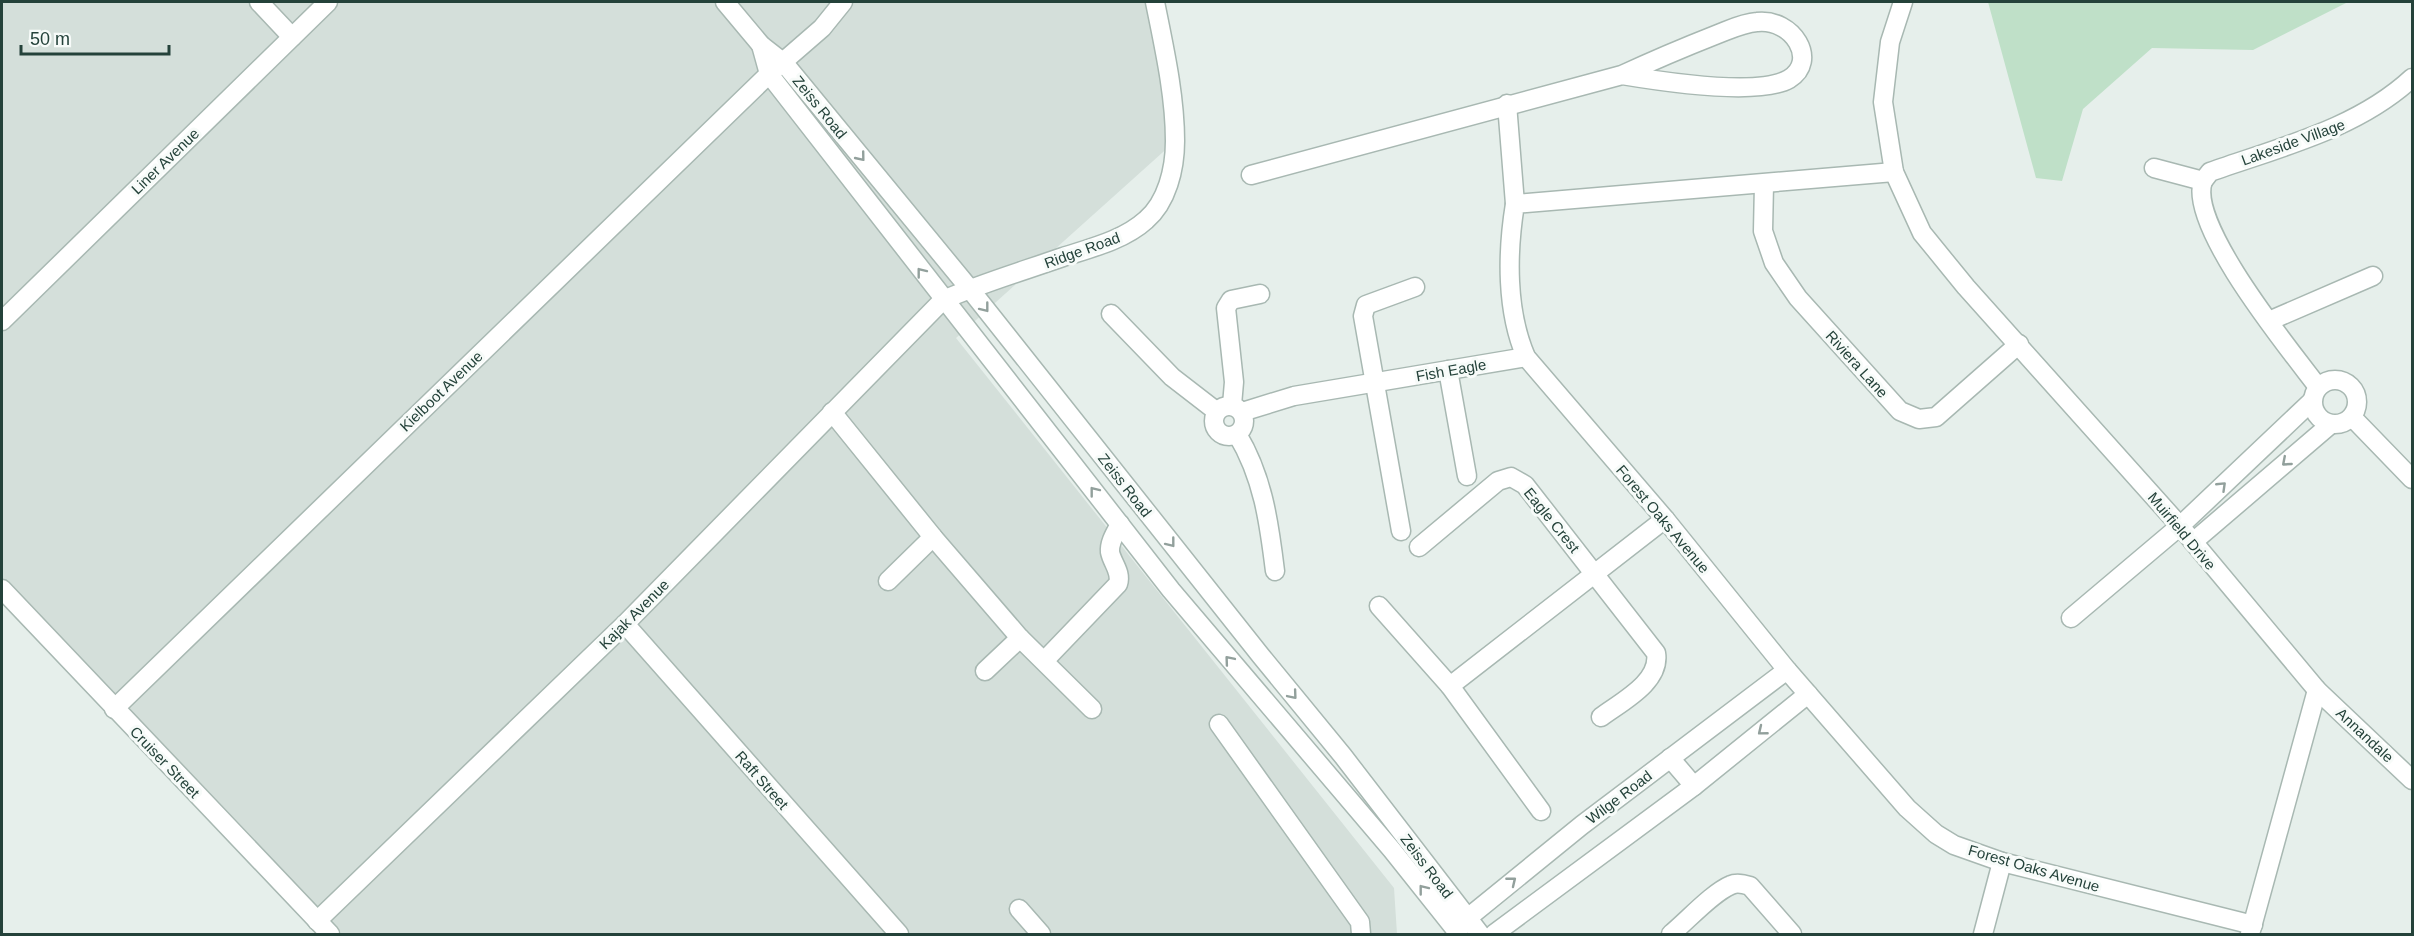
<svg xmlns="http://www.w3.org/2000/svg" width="2414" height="936" font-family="Helvetica,sans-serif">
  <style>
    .built { fill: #d4dfda }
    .green { fill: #bfe0c8 }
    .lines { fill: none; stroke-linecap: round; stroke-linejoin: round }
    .minor-casing { stroke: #a8b8b2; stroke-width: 21 }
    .minor { stroke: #fff; stroke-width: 18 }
    .oneway { stroke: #92a09c }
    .labels { text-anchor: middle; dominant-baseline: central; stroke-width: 6; stroke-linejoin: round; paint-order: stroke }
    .street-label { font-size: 15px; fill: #24423a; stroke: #f7fbf9 }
  </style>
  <rect width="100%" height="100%" fill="#e6efeb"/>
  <path class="built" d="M 2,2 L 1161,2 L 1182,135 L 956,338 L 1394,888 L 1397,934 L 341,934 L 2,595 Z"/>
  <path class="green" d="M 1988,2 L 2348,2 L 2253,50 L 2152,48 L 2083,109 L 2062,181 L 2036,178 Z"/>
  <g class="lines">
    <g class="minor-casing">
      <g id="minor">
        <path d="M 259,2 L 292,37"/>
        <path d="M 725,2 L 761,45 L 784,63 L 969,288 L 1261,656 L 1343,756 L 1480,934"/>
        <path d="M 1903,2 L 1890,42 L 1883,102 L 1894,172 L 1922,233 L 1966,287 L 2180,526 L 2317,690 L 2412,780"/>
        <path d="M 761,45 L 769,74 L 1171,590 L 1392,850 L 1459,934"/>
        <path d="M 1507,104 L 1515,204"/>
        <path d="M 2154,168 L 2203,181 L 2210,172 C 2280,147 2357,129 2412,78"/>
        <path d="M 1894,172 L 1515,204 C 1507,253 1506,311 1526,357 L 1665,519 L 1787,670 L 1907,808 L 1936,834 L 1954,845 L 2002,862 L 2253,925"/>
        <path d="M 1251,175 L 1622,75 C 1654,60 1685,47 1718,34 C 1731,29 1743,23 1757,22 C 1793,18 1819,61 1789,79 C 1758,97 1658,81 1622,75"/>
        <path d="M 2203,181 C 2187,225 2291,351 2318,387"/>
        <path d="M 1764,184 L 1763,231 L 1774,263 L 1798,298 L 1900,411 L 1919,419 L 1936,417 L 2019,344"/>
        <path d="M 1111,314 L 1172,377 L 1216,411"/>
        <path d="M 2,321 L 328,2"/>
        <path d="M 2269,321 L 2373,276"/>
        <path d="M 1448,370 L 1467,476"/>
        <circle cx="2335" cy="402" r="22"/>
        <path d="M 1232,405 L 1234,382 L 1226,308 L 1231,300 L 1260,294"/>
        <circle cx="1229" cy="421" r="15"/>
        <path d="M 832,412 L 933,537 L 1020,638 L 1092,709"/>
        <path d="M 1242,412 L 1294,396 L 1526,357"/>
        <path d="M 2352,417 L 2412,479"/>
        <path d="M 1237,434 C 1263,477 1269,522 1275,571"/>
        <path d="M 1401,531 L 1363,316 L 1366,305 L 1415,287"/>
        <path d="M 2193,542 L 2331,424"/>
        <path d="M 1419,547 L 1498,481 L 1511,477 L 1525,485 L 1656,653 C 1661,682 1621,702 1601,717"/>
        <path d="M 888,581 L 933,537"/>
        <path d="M 2,589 L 330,934"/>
        <path d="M 1379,606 L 1450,686 L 1541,811"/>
        <path d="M 2071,618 L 2180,526 L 2313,400"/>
        <path d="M 625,624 L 899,934"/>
        <path d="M 1045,660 L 1118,584 C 1122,572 1112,563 1110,552 C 1109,542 1116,532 1120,524"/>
        <path d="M 985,671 L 1020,638"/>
        <path d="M 1450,686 L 1665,519"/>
        <path d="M 114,709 L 769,74 L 822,28 L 843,2"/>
        <path d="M 1219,724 L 1360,922 L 1361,934"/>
        <path d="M 1670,758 L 1694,786"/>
        <path d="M 1019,909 L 1041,934"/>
        <path d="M 317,921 L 625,624 L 943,300 C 982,283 1023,271 1063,257 C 1091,248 1124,240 1146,220 C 1167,202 1175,169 1175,141 C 1175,95 1164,47 1155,2"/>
        <path d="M 1459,925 L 1582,825 L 1787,670"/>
        <path d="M 1494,934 L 1694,786 L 1808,694"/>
        <path d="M 1671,934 C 1688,920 1712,893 1731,885 C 1737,882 1744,884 1750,886 L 1792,934"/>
        <path d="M 1983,934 L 2002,862"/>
        <path d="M 2250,934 L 2317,690"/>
      </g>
    </g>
    <use href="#minor" class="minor"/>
  </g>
  <defs><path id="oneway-chevron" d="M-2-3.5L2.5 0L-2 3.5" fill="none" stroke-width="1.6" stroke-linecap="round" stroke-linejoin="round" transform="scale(1.5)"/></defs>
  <g class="oneway">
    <use href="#oneway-chevron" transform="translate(861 157) rotate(51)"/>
    <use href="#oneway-chevron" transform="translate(921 272) rotate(-128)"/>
    <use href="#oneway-chevron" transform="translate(985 308) rotate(52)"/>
    <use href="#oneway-chevron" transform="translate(2286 462) rotate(139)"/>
    <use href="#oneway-chevron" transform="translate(2222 486) rotate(-44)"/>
    <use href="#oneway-chevron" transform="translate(1094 491) rotate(-128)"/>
    <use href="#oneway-chevron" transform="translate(1171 543) rotate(52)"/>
    <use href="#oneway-chevron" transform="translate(1229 660) rotate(-130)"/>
    <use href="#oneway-chevron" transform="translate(1293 695) rotate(50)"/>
    <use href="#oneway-chevron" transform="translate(1762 731) rotate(141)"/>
    <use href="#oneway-chevron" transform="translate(1512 881) rotate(-39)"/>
    <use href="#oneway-chevron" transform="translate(1423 889) rotate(-128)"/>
  </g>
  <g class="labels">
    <g class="street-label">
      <text transform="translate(820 107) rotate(51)">Zeiss Road</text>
      <text transform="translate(2293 142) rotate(-20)">Lakeside Village</text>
      <text transform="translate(165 161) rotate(-44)">Liner Avenue</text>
      <text transform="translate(1082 250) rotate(-20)">Ridge Road</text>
      <text transform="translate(1857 364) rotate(48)">Riviera Lane</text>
      <text transform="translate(1451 370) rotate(-10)">Fish Eagle</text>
      <text transform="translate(441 391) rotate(-44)">Kielboot Avenue</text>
      <text transform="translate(1125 485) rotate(52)">Zeiss Road</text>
      <text transform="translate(1663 519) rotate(50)">Forest Oaks Avenue</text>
      <text transform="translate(1552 520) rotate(51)">Eagle Crest</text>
      <text transform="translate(2182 531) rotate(50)">Muirfield Drive</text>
      <text transform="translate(634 614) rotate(-45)">Kajak Avenue</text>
      <text transform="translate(2365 735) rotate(43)">Annandale</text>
      <text transform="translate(165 762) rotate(46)">Cruiser Street</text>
      <text transform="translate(762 780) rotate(49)">Raft Street</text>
      <text transform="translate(1619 797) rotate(-37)">Wilge Road</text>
      <text transform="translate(1427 866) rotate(53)">Zeiss Road</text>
      <text transform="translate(2034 868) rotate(16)">Forest Oaks Avenue</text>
    </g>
  </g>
  <rect width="2414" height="936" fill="none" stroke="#24423a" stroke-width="6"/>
  <path d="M21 45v9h148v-9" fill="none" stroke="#24423a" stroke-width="3"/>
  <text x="30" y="45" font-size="18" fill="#24423a" stroke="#f7fbf9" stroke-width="4.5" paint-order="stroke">50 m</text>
</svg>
